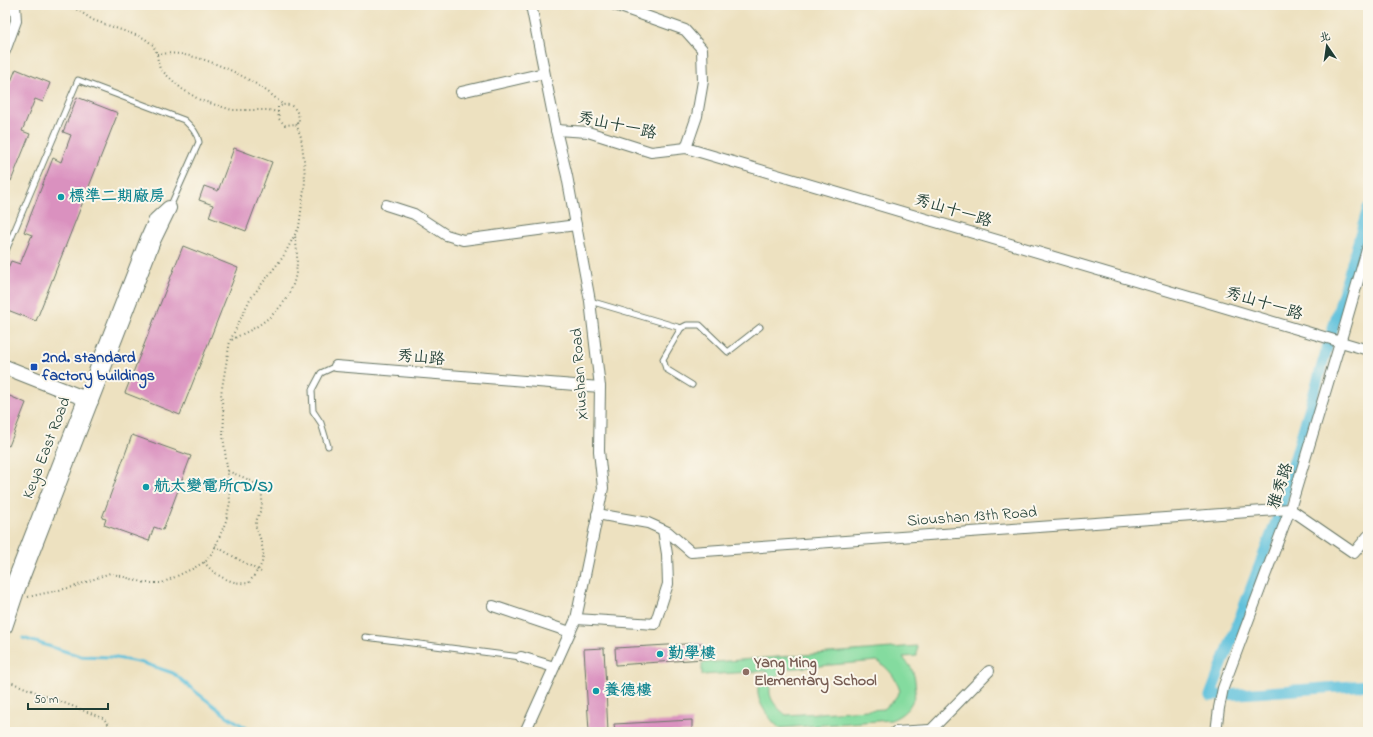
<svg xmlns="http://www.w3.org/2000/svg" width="1373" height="737" font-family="'Indie Flower','LXGW WenKai TC',sans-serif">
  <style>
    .green { fill: #84db9f; stroke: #528c6a; fill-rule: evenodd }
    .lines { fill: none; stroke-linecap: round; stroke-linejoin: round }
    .stream { stroke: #5ec1dc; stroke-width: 3 }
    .canal { stroke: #5ec1dc; stroke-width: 11 }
    .building { fill: #da91bf }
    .lane-casing { stroke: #677665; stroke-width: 7 }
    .street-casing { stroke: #677665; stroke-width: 12 }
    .secondary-casing { stroke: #677665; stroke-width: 16 }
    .path { stroke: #677665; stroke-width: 2; stroke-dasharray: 1 3; stroke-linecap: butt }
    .lane { stroke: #fff; stroke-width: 5 }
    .street { stroke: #fff; stroke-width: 10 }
    .secondary { stroke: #fff; stroke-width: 14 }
    .culture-dot { fill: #0f9aa8; stroke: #fbf7ec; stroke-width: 1.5 }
    .transit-dot { fill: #1a4fb4; stroke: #fbf7ec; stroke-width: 1.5 }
    .education-dot { fill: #8d6e63; stroke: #fbf7ec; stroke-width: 1.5 }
    .labels { text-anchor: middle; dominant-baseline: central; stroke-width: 4; stroke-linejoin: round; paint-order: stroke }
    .street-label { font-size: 16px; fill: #1f3d34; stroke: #fbf7ec }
    .culture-label { font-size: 16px; font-weight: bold; fill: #0d838f; stroke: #fbf7ec; text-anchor: start }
    .transit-label { font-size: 16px; font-weight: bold; fill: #164399; stroke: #fbf7ec; text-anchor: start }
    .education-label { font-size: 16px; font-weight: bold; fill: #785e54; stroke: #fbf7ec; text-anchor: start }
  </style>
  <rect width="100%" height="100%" fill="#fbf7ec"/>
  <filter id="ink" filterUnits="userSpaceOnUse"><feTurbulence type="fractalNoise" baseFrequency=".025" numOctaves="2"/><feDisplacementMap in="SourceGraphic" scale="8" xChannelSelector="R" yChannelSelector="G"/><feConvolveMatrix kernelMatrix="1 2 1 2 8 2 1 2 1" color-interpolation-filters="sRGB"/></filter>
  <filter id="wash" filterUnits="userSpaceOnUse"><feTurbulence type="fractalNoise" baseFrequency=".012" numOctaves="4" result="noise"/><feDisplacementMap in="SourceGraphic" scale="16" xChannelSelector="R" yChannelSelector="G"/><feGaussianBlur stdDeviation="0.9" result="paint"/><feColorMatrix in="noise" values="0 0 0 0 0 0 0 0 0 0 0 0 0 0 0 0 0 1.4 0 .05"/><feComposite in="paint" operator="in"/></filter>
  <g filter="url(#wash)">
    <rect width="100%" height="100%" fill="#ede1c0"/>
    <path class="green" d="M 917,646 L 917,656 L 903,657 C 905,661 909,664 911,667 C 921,690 914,711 891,720 L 779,728 C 768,717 752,698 760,681 C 761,677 766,674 767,671 L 702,675 L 702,663 ZM 877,661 C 889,668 896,678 900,691 L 893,701 L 884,709 L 786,715 C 776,707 764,695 773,681 C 776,677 780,673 784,669 Z"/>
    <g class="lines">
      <path class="stream" d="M 23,638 L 80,656 L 111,657 L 143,663 L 173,673 L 196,692 L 227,716 L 253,732"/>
      <path class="canal" d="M 1368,208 L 1277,519 L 1210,696 L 1368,685"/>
    </g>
    <g id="blocks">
      <g class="building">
        <path d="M 16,69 L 50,83 L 43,102 L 35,99 L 22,131 L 30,134 L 11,181 L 5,178 L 5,96 Z"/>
        <path d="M 77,97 L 118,113 L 36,321 L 5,309 L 5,275 L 11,261 L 20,264 L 32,235 L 24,232 L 53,158 L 61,162 L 71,135 L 63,132 Z"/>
        <path d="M 234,148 L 272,162 L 246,231 L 209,217 L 213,205 L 199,200 L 204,186 L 218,191 Z"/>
        <path d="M 183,246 L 238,268 L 180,415 L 125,393 Z"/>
        <path d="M 5,394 L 26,403 L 9,446 L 5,444 Z"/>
        <path d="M 132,435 L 191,456 L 163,530 L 154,527 L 149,541 L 104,525 L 106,519 L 102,518 Z"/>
        <path d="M 703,643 L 704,659 L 616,665 L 615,648 Z"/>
        <path d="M 604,648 L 608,732 L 589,732 L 584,649 Z"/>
        <path d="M 692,720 L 692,732 L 615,732 L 614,724 Z"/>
      </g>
    </g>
  </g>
  <g filter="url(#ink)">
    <use href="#blocks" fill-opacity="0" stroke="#677665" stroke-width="1"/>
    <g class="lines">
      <g class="lane-casing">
        <g id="lane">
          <path d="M 5,253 L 78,80 L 184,120 C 191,127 197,132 199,142 L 170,207"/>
          <path d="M 590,301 L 681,328 L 687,325 L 700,325 L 728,352 L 760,327"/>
          <path d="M 681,328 L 663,359 L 666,369 L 692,385"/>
          <path d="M 328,446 L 321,423 L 313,411 L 312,390 L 321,373 L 336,366"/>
          <path d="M 365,637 L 521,657"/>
        </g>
      </g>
      <g class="street-casing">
        <g id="street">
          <path d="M 615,5 L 685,30 L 702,49 L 703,81 L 697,116 L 686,148"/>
          <path d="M 5,51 L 16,21 L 15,5"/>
          <path d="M 461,92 L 544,73"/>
          <path d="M 556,130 L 588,132 L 651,152 L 686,148 L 1368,350"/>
          <path d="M 386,205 L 414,214 L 446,235 L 463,240 L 576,225"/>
          <path d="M 336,366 L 600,387"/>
          <path d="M 1290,509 L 1354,553 L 1368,536"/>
          <path d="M 597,514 L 648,523 L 668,532 L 691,552 L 1290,509"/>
          <path d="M 493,606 L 570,632"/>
          <path d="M 576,619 L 655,624 L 668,584 L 667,554 L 663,530"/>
          <path d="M 521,657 L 554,667"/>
          <path d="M 525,732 L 576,619 L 603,488 L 599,451 L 600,387 L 590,301 L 567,176 L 556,130 L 531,5"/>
          <path d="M 895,732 L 930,730"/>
          <path d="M 929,732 L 989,671"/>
          <path d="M 1216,732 L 1219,708 L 1223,688 L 1290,509 L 1340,343 L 1368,246"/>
        </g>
      </g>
      <g class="secondary-casing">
        <g id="secondary">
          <path d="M 5,9 L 7,5"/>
          <path d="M 5,367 L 91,401"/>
          <path d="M 5,605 L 148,238 L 156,220 L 169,208 L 153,241 L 17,591 L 5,627"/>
        </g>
      </g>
      <g class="path">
        <path d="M 157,54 C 167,53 176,53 185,55 C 215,60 262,83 283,105 C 294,103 299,112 299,122 L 296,124"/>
        <path d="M 278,112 L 278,107 L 283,105"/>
        <path d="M 232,340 C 239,335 248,332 256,327 C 292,304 302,277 295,236"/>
        <path d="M 215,546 L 261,572"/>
        <path d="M 204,562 C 214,575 232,585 249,583 C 262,563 267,563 260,538 C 259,535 257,531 256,527 C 255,521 259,515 261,509 C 267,482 248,480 228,471"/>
        <path d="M 28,597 L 73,587 L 110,573 L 146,583 L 162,583 L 194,568 L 206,561 L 214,550 L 226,521 L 230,502 L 228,475 L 223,436 L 224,416 L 221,394 L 230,341 L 250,299 L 283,257 L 299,227 L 305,182 L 304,160 L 301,137 L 296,124 L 285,125 L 279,119 L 278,112 L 268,110 L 232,110 L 200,100 L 182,89 L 160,69 L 158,62 L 157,54 L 153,45 L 144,38 L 93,20 L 70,5"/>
        <path d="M 5,680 L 103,718 L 115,732"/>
      </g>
      <use href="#lane" class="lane"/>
      <use href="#street" class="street"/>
      <use href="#secondary" class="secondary"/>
    </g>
  </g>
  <g class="culture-dot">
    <circle cx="61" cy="197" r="4"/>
    <circle cx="146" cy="487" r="4"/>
    <circle cx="660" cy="654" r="4"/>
    <circle cx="596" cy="691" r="4"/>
  </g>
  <rect class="transit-dot" x="30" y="363" width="8" height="8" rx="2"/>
  <circle class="education-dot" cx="746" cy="672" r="4"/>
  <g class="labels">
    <g class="street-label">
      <text transform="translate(617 126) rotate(12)">秀山十一路</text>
      <text transform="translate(953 211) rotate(17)">秀山十一路</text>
      <text transform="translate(1264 304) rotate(17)">秀山十一路</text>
      <text transform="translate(421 358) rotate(5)">秀山路</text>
      <text transform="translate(580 374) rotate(-94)">Xiushan Road</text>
      <text transform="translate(47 448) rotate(-69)">Keya East Road</text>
      <text transform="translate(1281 486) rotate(-72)">雅秀路</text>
      <text transform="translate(972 517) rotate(-4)">Sioushan 13th Road</text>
    </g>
    <g class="culture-label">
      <text x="69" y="197">標準二期廠房</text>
      <text x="154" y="487">航太變電所(D/S)</text>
      <text x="668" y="654">勤學樓</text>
      <text x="604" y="691">養德樓</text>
    </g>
    <g class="transit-label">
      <text x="42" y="358">2nd. standard<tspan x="42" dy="18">factory buildings</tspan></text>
    </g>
    <g class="education-label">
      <text x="754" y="663">Yang Ming<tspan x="754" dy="18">Elementary School</tspan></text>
    </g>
  </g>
  <rect width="1373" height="737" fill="none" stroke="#fbf7ec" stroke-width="20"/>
  <g transform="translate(1327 46) rotate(347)" stroke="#fbf7ec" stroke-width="3" paint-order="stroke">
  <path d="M0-3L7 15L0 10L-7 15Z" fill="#1f3d34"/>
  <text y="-6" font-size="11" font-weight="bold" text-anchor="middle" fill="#1f3d34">北</text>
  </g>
  <path d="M28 703v6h80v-6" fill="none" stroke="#1f3d34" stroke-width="2"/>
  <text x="34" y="703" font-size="12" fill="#1f3d34" stroke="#fbf7ec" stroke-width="3" paint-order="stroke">50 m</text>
</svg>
